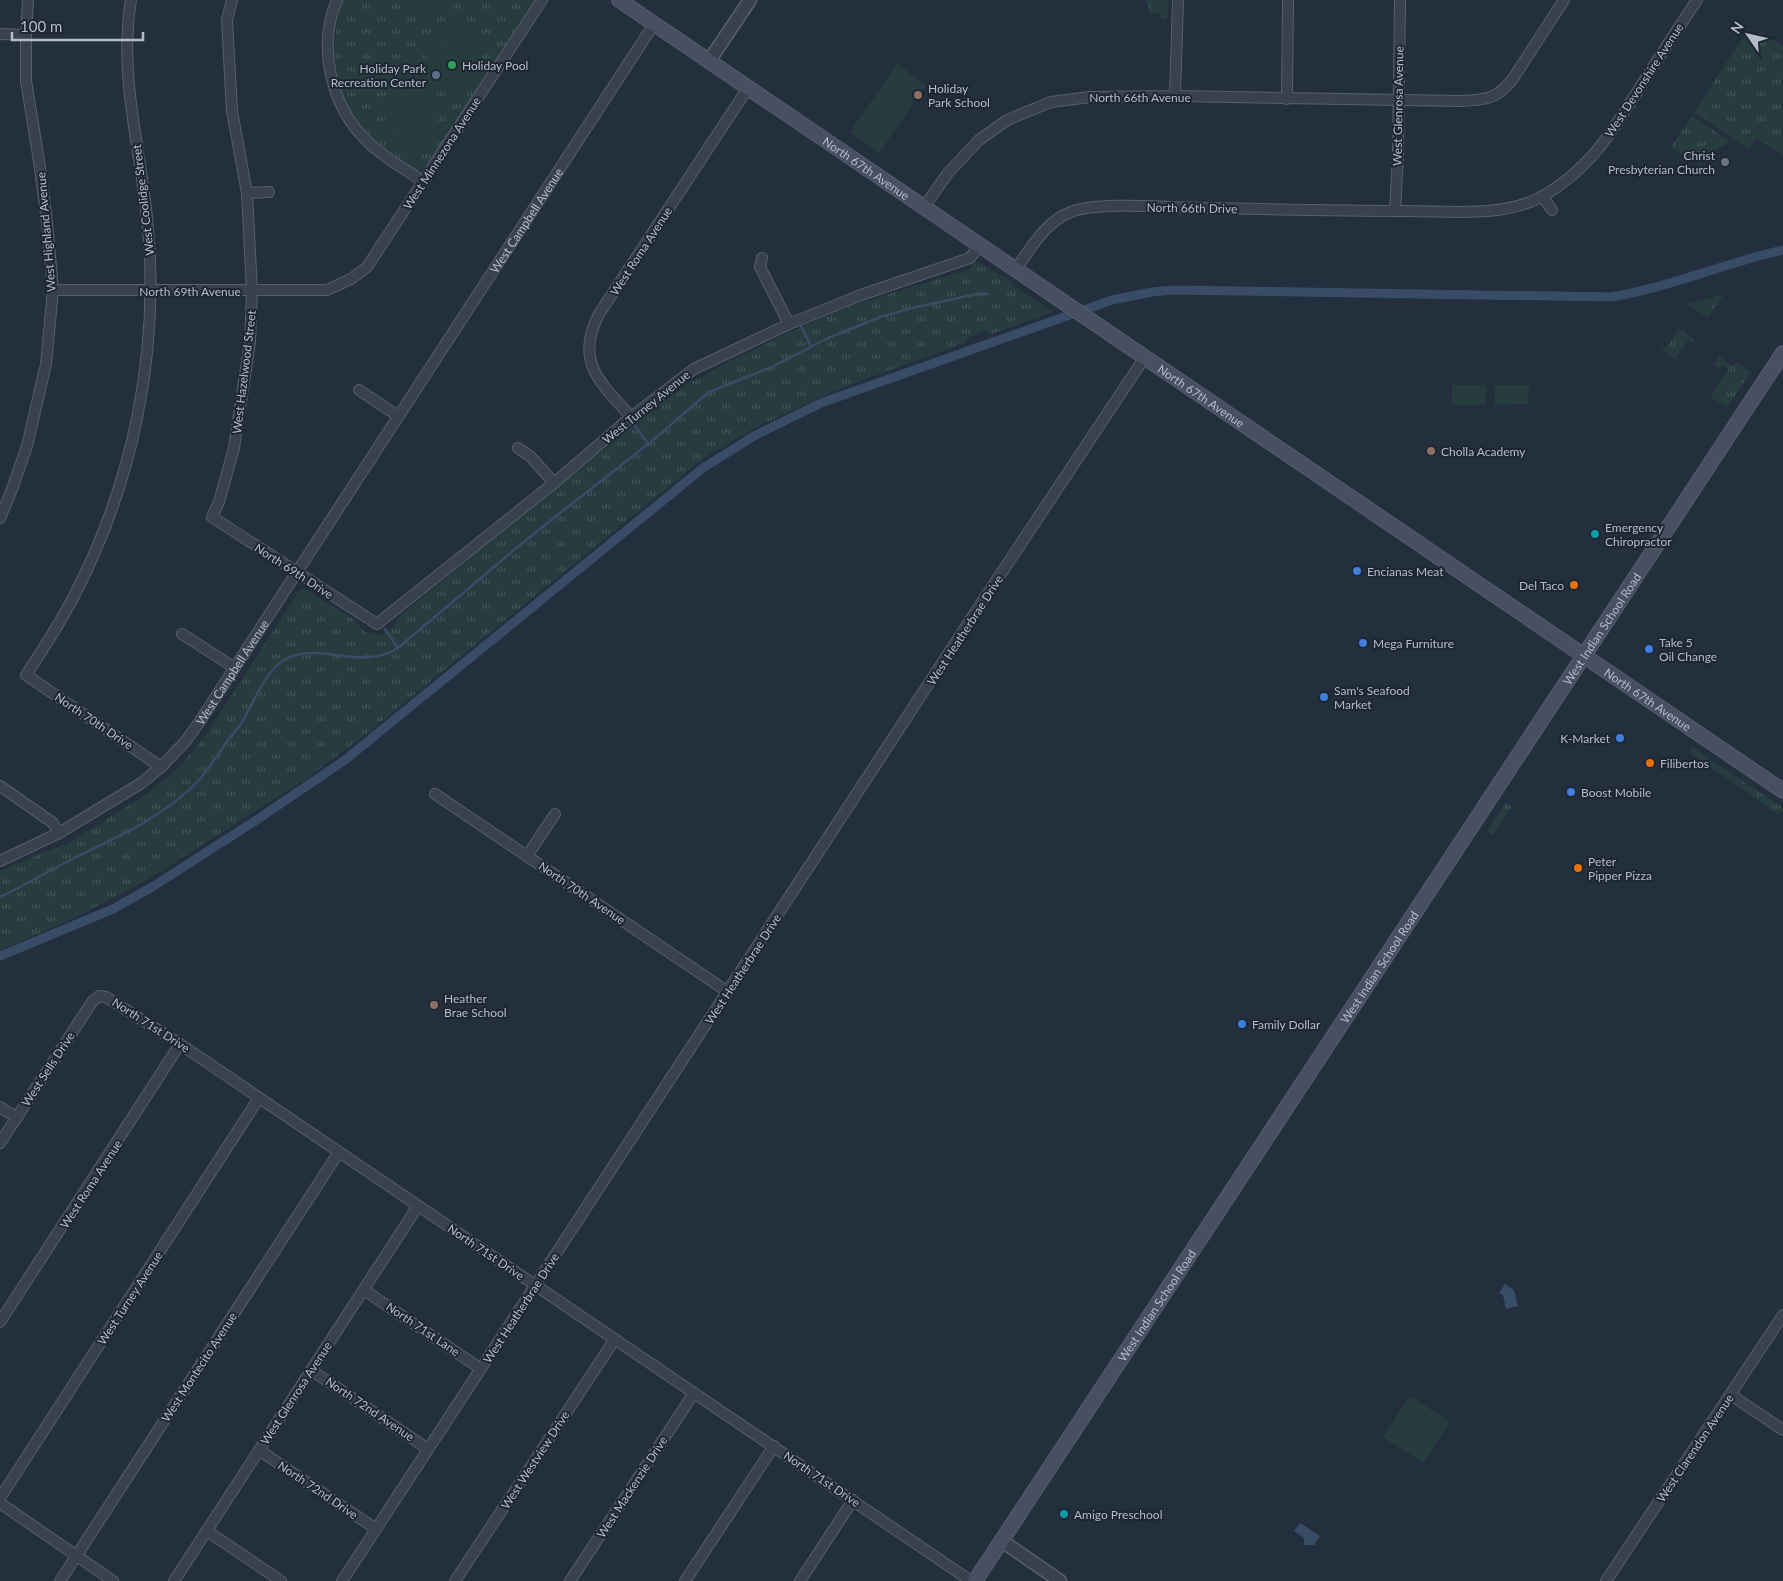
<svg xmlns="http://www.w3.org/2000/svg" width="1783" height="1581" font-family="Lato,sans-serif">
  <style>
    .grass { fill: url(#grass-tufts) }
    .pitch { fill: #263c3f }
    .water { fill: #394c67 }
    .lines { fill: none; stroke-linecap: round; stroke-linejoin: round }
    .stream { stroke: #394c67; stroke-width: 2.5 }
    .canal { stroke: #394c67; stroke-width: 9 }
    .minor-casing { stroke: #565f6c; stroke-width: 12 }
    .tertiary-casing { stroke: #565f6c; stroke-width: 15 }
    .secondary-casing { stroke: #565f6c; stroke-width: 16 }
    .minor { stroke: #38414e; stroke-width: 10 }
    .tertiary { stroke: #38414e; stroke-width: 12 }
    .secondary { stroke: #465061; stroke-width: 14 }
    .leisure-dot { fill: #2e9e5b; stroke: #1d2633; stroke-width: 2 }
    .service-dot { fill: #5c6f8a; stroke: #1d2633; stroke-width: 2 }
    .education-dot { fill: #8d6e63; stroke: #1d2633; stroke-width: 2 }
    .worship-dot { fill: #6b7280; stroke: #1d2633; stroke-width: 2 }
    .culture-dot { fill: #0f9aa8; stroke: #1d2633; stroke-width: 2 }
    .shop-dot { fill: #3f7fe0; stroke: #1d2633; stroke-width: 2 }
    .food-dot { fill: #e8710a; stroke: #1d2633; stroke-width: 2 }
    .labels { text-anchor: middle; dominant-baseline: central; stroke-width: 4; stroke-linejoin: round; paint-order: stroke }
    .poi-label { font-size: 12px; fill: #b4bcc9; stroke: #1d2633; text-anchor: start }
    .street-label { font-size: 12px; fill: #b4bcc9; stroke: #1d2633 }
  </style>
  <defs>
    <pattern id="grass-tufts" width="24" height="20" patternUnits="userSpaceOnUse" patternTransform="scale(1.25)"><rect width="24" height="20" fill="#263c3f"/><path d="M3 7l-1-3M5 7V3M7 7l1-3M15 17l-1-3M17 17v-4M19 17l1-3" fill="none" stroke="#435659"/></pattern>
  </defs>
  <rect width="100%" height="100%" fill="#242f3e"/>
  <g class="grass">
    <path d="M 343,0 L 535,0 L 427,166 L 420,170 L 416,169 C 401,159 386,150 373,138 C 334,101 327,49 343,0 Z"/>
    <path d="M 1146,0 L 1169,0 L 1168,17 L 1162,19 L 1160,13 L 1151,15 Z"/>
    <path d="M 1761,32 L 1783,46 L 1783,155 L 1756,138 L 1749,149 L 1694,112 L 1740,42 L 1747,35 Z"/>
    <path d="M 1692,116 L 1728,140 L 1726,145 L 1718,147 L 1711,157 L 1701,159 L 1702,166 L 1671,147 Z"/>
    <path d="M 980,263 L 1012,282 L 1014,286 L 1053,312 L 989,335 L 987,330 L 968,338 L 965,343 L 833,391 L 753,429 L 705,457 L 361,738 L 307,778 L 149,879 L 66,922 L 0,950 L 0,871 L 44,852 L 67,844 L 150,792 L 179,767 L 206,735 L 299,591 L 303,589 L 310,591 L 320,599 L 352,618 L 364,631 L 370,634 L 380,635 L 393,627 L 401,615 L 462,565 L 652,410 L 689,383 L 708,374 L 722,365 L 807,324 L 863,302 L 971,269 L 972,265 Z"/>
    <path d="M 1724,294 L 1708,318 L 1687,304 Z"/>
    <path d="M 1678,329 L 1695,340 L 1693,343 L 1688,340 L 1675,359 L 1661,349 L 1662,347 L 1666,349 Z"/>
    <path d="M 1720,357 L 1732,366 L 1736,362 L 1751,372 L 1727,407 L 1710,397 L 1729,369 L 1722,365 L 1719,368 L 1714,365 Z"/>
    <path d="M 1692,747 L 1783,808 L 1783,811 L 1779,815 L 1689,752 Z"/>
    <path d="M 1506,803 L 1512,807 L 1493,835 L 1487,831 Z"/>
  </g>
  <g class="pitch">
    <path d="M 417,0 L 446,0 L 429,25 L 409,12 Z"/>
    <path d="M 454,16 L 482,34 L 471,52 L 442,34 Z"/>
    <path d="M 439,40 L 476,66 L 460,90 L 442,78 L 434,89 L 424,82 L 431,71 L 428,68 L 432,62 L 423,54 L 425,50 L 421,47 L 424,41 L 434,47 Z"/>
    <path d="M 897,64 L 926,85 L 879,153 L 850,132 Z"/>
    <path d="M 409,87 L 432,96 L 442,111 L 420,153 L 417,153 L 383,124 L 390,103 Z"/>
    <rect x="1452" y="385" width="34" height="20"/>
    <path d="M 1495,385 L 1529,385 L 1528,404 L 1495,405 Z"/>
    <path d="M 1410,1396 L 1450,1422 L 1423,1463 L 1383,1437 Z"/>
  </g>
  <g class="water">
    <path d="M 1505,1284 L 1514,1290 L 1518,1306 L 1506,1309 L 1503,1295 L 1499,1293 Z"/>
    <path d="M 1300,1523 L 1320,1536 L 1314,1545 L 1304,1545 L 1304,1538 L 1294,1531 Z"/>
  </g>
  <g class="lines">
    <g class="stream">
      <path d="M 800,324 L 811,346"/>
      <path d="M 633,423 L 648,444"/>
      <path d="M 385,629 L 398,648"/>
      <path d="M 0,897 C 25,885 49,871 74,858 C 119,836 164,817 199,780 C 209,769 217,755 226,743 C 231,736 237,730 242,722 C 253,704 266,670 284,660 C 319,640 361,672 398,648 L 526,540 L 653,440 L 709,392 L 772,367 L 826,339 L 880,317 L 912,308 L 977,294 L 988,294"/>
    </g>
    <path class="canal" d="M 0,956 L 113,909 L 152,887 L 252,823 L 345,760 L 703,468 L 754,436 L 821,403 L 1112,300 L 1152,292 L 1172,290 L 1612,297 C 1670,287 1725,263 1783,250"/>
    <g class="minor-casing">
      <g id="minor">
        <path d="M 131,0 C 118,80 142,150 148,229 C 159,354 133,482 75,594 C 61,622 44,648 26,675 L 161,767"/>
        <path d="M 232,0 L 227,20 L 232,111 L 247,193 L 252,291 L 250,342 L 234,448 L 219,502 L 212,517 L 377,624 L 554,483 L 631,417 L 694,369 L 789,324 L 861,295 L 970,258 L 980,245"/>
        <path d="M 337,0 C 317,47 331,107 368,142 C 384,158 405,169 424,182"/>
        <path d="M 0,34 L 26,35"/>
        <path d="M 1175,96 L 1178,0"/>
        <path d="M 1287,99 L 1288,0"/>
        <path d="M 247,193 L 269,192"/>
        <path d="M 1542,196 L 1552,210"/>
        <path d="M 924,207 L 948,173 L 979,140 L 1007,120 L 1051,102 L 1090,97 L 1175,96 L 1460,101 C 1484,100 1496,100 1512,80 L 1564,0"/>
        <path d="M 1395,211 L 1398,155 L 1400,0"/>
        <path d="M 762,258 L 760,267 L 789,324"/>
        <path d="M 1016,269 C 1030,249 1046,221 1071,212 C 1094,203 1146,206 1172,207 C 1250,209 1329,211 1407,211 C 1451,211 1503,218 1543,196 C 1591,168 1610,134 1639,89 C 1658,59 1677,30 1697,0"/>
        <path d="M 53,290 L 327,290 L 351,279 L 367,267 L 542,0"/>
        <path d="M 359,390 L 398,416"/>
        <path d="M 631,417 C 601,383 574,362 599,314 L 748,88"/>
        <path d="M 518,448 L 531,457 L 554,483"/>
        <path d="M 0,518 L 11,492 L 27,446 L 46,364 L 53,290 L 47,222 L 39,161 L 26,81 L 26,35 L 28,0"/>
        <path d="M 182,634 L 235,668"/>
        <path d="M 0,786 L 53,823 L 59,833"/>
        <path d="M 435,794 L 728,992"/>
        <path d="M 527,856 L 555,814"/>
        <path id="s1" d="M 0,861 L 59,833 L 140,784 L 161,767 L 185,742 L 198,724 L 654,24"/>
        <path d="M 0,1107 L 17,1118"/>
        <path d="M 0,1143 L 92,1002 L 99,996 L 106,997 L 180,1044 L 971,1581"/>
        <path d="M 364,1290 L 481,1369"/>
        <path d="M 0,1322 L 180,1044"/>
        <path d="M 311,1370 L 428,1449"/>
        <path d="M 1731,1395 L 1783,1430"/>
        <path d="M 259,1450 L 376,1529"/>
        <path d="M 0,1498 L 259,1098"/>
        <path d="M 0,1503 L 113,1581"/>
        <path d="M 207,1531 L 281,1581"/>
        <path d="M 60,1581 L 339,1152"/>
        <path d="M 174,1581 L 418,1206"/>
        <path d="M 342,1581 L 984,599 L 1145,357"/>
        <path d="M 455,1581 L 615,1339"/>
        <path d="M 570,1581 L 694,1393"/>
        <path d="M 685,1581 L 774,1446"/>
        <path d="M 800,1581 L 853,1500"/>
        <path d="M 1606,1581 L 1783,1315"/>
      </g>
    </g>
    <g class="tertiary-casing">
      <g id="tertiary">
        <path d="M 709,61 L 750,0"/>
        <path d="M 1002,1541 L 1060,1581"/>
      </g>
    </g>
    <g class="secondary-casing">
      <g id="secondary">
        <path id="s2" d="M 619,0 L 1783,791"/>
        <path id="s3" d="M 975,1581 L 1783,353"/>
      </g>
    </g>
    <use href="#minor" class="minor"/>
    <use href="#tertiary" class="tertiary"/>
    <use href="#secondary" class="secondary"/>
  </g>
  <circle class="leisure-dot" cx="452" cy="65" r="5"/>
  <circle class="service-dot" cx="436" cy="75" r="5"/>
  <g class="education-dot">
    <circle cx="918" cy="95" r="5"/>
    <circle cx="1431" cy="451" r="5"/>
    <circle cx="434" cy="1005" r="5"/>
  </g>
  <circle class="worship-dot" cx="1725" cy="162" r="5"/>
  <g class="culture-dot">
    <circle cx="1595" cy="534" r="5"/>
    <circle cx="1064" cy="1514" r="5"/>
  </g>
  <g class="shop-dot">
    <circle cx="1357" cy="571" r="5"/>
    <circle cx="1363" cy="643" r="5"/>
    <circle cx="1649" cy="649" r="5"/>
    <circle cx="1324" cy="697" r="5"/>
    <circle cx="1620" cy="738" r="5"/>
    <circle cx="1571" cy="792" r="5"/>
    <circle cx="1242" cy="1024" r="5"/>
  </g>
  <g class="food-dot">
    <circle cx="1574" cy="585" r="5"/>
    <circle cx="1650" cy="763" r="5"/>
    <circle cx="1578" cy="868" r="5"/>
  </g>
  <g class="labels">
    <g class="poi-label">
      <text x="462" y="65">Holiday Pool</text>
      <text x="426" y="68" text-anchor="end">Holiday Park<tspan x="426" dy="14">Recreation Center</tspan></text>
      <text x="928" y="88">Holiday<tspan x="928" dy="14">Park School</tspan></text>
      <text x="1715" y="155" text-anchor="end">Christ<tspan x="1715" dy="14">Presbyterian Church</tspan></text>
      <text x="1441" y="451">Cholla Academy</text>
      <text x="1605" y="527">Emergency<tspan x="1605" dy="14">Chiropractor</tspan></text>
      <text x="1367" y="571">Encianas Meat</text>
      <text x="1564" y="585" text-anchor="end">Del Taco</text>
      <text x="1659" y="642">Take 5<tspan x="1659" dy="14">Oil Change</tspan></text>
      <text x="1373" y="643">Mega Furniture</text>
      <text x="1334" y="690">Sam's Seafood<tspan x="1334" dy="14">Market</tspan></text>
      <text x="1610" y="738" text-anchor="end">K-Market</text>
      <text x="1660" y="763">Filibertos</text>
      <text x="1581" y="792">Boost Mobile</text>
      <text x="1588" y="861">Peter<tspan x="1588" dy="14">Pipper Pizza</tspan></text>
      <text x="444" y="998">Heather<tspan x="444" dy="14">Brae School</tspan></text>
      <text x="1252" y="1024">Family Dollar</text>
      <text x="1074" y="1514">Amigo Preschool</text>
    </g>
    <g class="street-label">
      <text transform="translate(1644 80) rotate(-57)">West Devonshire Avenue</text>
      <text x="1140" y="97">North 66th Avenue</text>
      <text transform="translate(1398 106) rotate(-89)">West Glenrosa Avenue</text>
      <text transform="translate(442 153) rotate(-57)">West Minnezona Avenue</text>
      <text stroke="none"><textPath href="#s2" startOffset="299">North 67th Avenue</textPath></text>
      <text transform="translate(143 200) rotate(-97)">West Coolidge Street</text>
      <text transform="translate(1192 208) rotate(1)">North 66th Drive</text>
      <text stroke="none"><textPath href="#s1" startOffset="845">West Campbell Avenue</textPath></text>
      <text transform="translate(46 232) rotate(-95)">West Highland Avenue</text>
      <text transform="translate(641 251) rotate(-57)">West Roma Avenue</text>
      <text x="190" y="291">North 69th Avenue</text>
      <text transform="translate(244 372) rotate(-83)">West Hazelwood Street</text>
      <text stroke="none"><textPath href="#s2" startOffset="704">North 67th Avenue</textPath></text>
      <text transform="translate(646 407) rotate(-39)">West Turney Avenue</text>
      <text transform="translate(294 571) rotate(33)">North 69th Drive</text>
      <text stroke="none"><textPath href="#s3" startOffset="1140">West Indian School Road</textPath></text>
      <text transform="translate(965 630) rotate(-57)">West Heatherbrae Drive</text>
      <text stroke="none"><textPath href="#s1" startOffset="306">West Campbell Avenue</textPath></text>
      <text stroke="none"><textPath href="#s2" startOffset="1244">North 67th Avenue</textPath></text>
      <text transform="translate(94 721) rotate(34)">North 70th Drive</text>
      <text transform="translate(582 893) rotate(34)">North 70th Avenue</text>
      <text stroke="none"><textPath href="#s3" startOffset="735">West Indian School Road</textPath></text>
      <text transform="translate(743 969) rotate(-57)">West Heatherbrae Drive</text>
      <text transform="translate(151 1025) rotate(33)">North 71st Drive</text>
      <text transform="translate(48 1069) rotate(-57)">West Sells Drive</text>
      <text transform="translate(91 1184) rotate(-57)">West Roma Avenue</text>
      <text transform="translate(486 1252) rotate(34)">North 71st Drive</text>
      <text transform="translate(130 1298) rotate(-57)">West Turney Avenue</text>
      <text stroke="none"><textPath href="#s3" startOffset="330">West Indian School Road</textPath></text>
      <text transform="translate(521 1308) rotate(-57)">West Heatherbrae Drive</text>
      <text transform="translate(423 1329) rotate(34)">North 71st Lane</text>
      <text transform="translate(199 1367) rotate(-57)">West Montecito Avenue</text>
      <text transform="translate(296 1393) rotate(-57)">West Glenrosa Avenue</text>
      <text transform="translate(370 1409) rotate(34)">North 72nd Avenue</text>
      <text transform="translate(1695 1448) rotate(-56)">West Clarendon Avenue</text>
      <text transform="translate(535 1460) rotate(-57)">West Westview Drive</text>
      <text transform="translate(822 1479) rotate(34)">North 71st Drive</text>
      <text transform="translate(632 1487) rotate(-57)">West Mackenzie Drive</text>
      <text transform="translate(318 1490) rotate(34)">North 72nd Drive</text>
    </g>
  </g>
  <g transform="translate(1748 35) rotate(304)" stroke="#1d2633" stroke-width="4" paint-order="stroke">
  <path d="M0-4L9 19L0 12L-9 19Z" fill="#b4bcc9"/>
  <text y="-8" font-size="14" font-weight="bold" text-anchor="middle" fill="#b4bcc9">N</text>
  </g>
  <path d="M12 32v8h131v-8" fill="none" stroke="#b4bcc9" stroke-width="2.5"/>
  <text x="20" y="32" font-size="15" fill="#b4bcc9" stroke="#1d2633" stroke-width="4" paint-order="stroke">100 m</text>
</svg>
